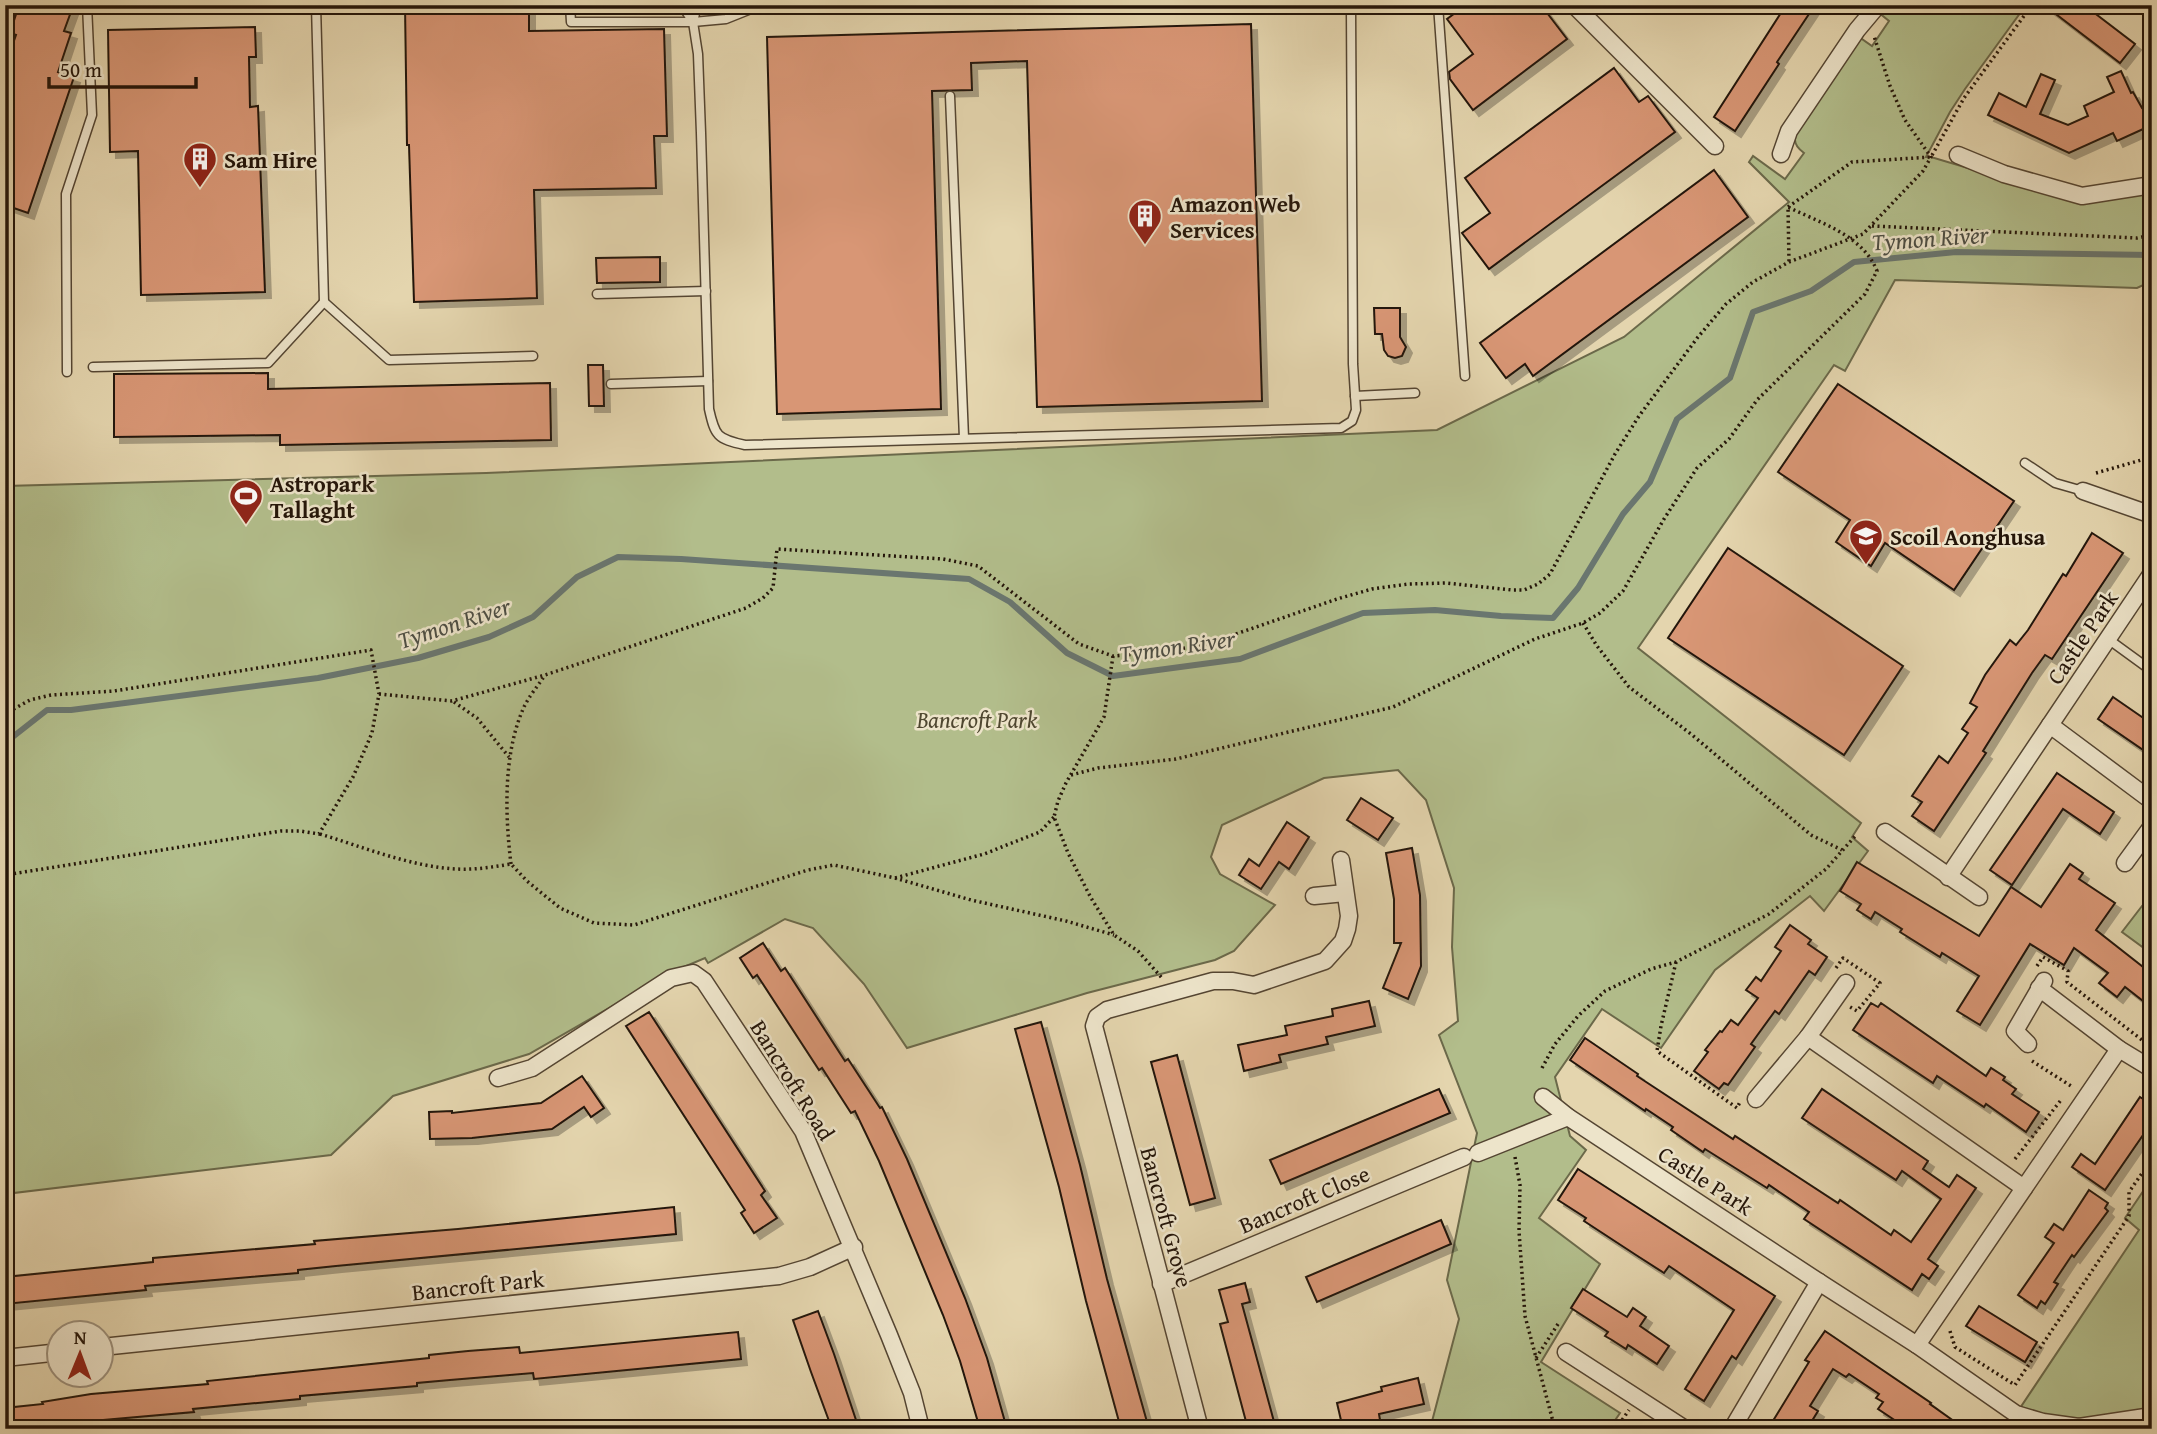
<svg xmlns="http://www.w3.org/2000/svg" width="2157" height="1434" font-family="'Gentium Book Plus',serif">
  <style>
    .green { fill: #b2bd8b; stroke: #6b694a; stroke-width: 2 }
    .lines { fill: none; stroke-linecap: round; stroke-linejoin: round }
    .stream { stroke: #6a766f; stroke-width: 6 }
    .building { fill: #d89674; stroke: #241509; stroke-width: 2; filter: url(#shadow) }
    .lane-casing { stroke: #544532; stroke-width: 11 }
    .street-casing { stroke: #544532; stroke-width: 19 }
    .path { stroke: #241509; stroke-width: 3.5; stroke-dasharray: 2 3.5; stroke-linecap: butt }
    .lane { stroke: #ede4ca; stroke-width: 8 }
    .street { stroke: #ede4ca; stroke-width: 16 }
    .labels { text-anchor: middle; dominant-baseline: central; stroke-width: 5; stroke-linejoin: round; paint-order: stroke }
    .poi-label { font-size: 23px; font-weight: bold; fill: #241509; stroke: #ede4ca; text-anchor: start }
    .street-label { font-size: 23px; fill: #241509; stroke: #ede4ca }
    .park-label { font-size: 23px; font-style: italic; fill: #4f4730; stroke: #ede4ca }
    .water-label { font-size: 24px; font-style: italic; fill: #4d4e44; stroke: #ede4ca }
  </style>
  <defs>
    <filter id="shadow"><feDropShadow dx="6" dy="6" stdDeviation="0" flood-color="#0004"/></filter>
  </defs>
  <rect width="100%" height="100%" fill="#e4d5ae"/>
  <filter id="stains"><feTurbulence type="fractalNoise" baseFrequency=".00286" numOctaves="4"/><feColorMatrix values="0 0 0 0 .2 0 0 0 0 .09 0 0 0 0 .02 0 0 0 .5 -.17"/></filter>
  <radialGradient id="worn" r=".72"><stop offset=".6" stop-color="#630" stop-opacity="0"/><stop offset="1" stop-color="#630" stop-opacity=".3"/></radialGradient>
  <g class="green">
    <path d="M 1883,5 L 2026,5 L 1965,89 L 1950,112 L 1926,157 L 1931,157 L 2078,201 L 2152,191 L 2152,281 L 2137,288 L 1895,280 L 1845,371 L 1834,365 L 1638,648 L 1861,823 L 1852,837 L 1868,851 L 1824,911 L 1810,896 L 1715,970 L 1661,1048 L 1602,1009 L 1555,1077 L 1570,1136 L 1586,1150 L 1539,1218 L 1600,1264 L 1541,1362 L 1620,1413 L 1609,1429 L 1430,1429 L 1459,1319 L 1447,1280 L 1477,1133 L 1439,1035 L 1458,1021 L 1452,947 L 1454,888 L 1426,800 L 1398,770 L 1324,778 L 1222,825 L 1211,857 L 1220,874 L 1275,905 L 1234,951 L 1215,960 L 1087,993 L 907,1048 L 864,984 L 813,928 L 785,919 L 708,963 L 705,958 L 672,972 L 529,1054 L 393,1096 L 331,1155 L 5,1194 L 5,486 L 486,473 L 1437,430 L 1624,337 L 1789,202 L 1749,162 L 1753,156 L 1785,179 L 1804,153 C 1800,150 1795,146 1795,140 C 1794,126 1849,53 1859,37 L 1872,46 L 1889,21 L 1878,12 Z"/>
    <path d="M 2142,906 L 2152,913 L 2152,954 L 2122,932 Z"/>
    <path d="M 2152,1178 L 2152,1429 L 2006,1429 L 2139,1230 L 2125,1218 Z"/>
  </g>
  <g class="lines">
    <path class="stream" d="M 5,743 L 47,710 L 71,710 L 318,678 L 418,658 L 489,637 L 533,617 L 577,577 L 618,557 L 681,559 L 969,579 L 1010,602 L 1067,653 L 1113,676 L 1240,659 L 1363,613 L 1435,610 L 1501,616 L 1553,618 L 1578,588 L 1623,514 L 1650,482 L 1677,419 L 1730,378 L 1753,312 L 1811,291 L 1854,262 L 1956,252 L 2152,255"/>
  </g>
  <g class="building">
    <path d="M 19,5 L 62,5 L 72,9 L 64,31 L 71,33 L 58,72 L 74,77 L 28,213 L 5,205 L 5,104 L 12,83 L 5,81 L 5,67 L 16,35 L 10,33 Z"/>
    <path d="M 405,5 L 529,5 L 529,31 L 664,29 L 667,136 L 654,136 L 656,188 L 534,190 L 537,298 L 414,302 L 409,145 L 407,145 Z"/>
    <path d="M 1466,5 L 1541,5 L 1567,39 L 1473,110 L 1450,79 L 1449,72 L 1473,54 L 1447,19 Z"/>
    <path d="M 1786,5 L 1815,5 L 1777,62 L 1779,64 L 1735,131 L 1714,117 Z"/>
    <path d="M 2044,5 L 2084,5 L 2135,44 L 2120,63 Z"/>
    <path d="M 1251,24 L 1262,401 L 1037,407 L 1027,61 L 971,63 L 972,90 L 932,91 L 941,409 L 777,414 L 767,37 Z"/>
    <path d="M 255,27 L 256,57 L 249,57 L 250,107 L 258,106 L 265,292 L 141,295 L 138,151 L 110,152 L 108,30 Z"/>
    <path d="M 1614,68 L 1639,102 L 1648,96 L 1675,132 L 1489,269 L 1462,233 L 1490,213 L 1465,178 Z"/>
    <path d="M 2121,71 L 2131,93 L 2133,92 L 2142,108 L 2152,104 L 2152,125 L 2117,141 L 2113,133 L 2069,153 L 1988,115 L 1999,93 L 2026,107 L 2041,74 L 2055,80 L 2040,114 L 2068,125 L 2088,116 L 2084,106 L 2114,92 L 2107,77 Z"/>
    <path d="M 1714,170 L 1748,217 L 1533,376 L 1525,364 L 1506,378 L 1480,343 Z"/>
    <path d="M 660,257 L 660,282 L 597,283 L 596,258 Z"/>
    <path d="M 1374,308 L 1400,308 L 1400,337 L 1406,347 L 1402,356 L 1395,358 L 1388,356 L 1384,350 L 1382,334 L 1375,334 Z"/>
    <path d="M 588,365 L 603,365 L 604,406 L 589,406 Z"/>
    <path d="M 268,373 L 268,389 L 550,383 L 551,440 L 280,445 L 280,435 L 114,437 L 114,374 Z"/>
    <path d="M 1838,384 L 2014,501 L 1954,590 L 1885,543 L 1871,566 L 1836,542 L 1850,520 L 1778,472 Z"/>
    <path d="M 2092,533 L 2123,553 L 2052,659 L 2045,655 L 2032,673 L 1983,751 L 1986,753 L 1934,831 L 1912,816 L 1922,802 L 1912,796 L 1939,756 L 1948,763 L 1968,733 L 1962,729 L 1977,707 L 1970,703 L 1985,675 L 2010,640 L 2016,645 L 2028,630 L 2063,574 L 2066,576 Z"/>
    <path d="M 1728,548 L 1903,666 L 1844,755 L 1668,638 Z"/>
    <path d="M 2113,697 L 2152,724 L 2152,756 L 2098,719 Z"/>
    <path d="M 2057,773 L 2114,812 L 2100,834 L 2063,809 L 2012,885 L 1990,870 Z"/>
    <path d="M 1361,798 L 1393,818 L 1378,840 L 1347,820 Z"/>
    <path d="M 1287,822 L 1309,837 L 1289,869 L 1279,862 L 1261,889 L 1239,875 L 1249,859 L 1259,866 Z"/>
    <path d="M 1412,848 L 1420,895 L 1421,966 L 1408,999 L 1383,988 L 1401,943 L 1394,943 L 1394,899 L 1386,853 Z"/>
    <path d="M 1857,862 L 1979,936 L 2011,887 L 2041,907 L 2070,864 L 2083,873 L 2079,879 L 2115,903 L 2096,930 L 2152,974 L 2152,1008 L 2125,987 L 2117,997 L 2099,983 L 2108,973 L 2074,948 L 2064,965 L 2030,944 L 1980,1025 L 1957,1011 L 1979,976 L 1942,953 L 1940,957 L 1900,932 L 1902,929 L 1875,912 L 1871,919 L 1857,910 L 1861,904 L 1840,891 Z"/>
    <path d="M 1790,925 L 1811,940 L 1808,944 L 1827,957 L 1815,975 L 1809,971 L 1779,1014 L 1775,1011 L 1751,1044 L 1755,1047 L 1728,1085 L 1724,1083 L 1719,1089 L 1694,1071 L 1708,1052 L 1705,1050 L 1720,1031 L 1722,1032 L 1731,1020 L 1738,1025 L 1758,998 L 1746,990 L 1756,977 L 1761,981 L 1781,951 L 1775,947 Z"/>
    <path d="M 763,943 L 781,971 L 785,968 L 845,1061 L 848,1059 L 880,1108 L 882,1107 L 907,1159 L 965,1298 L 987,1358 L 1007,1429 L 980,1429 L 960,1361 L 943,1315 L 879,1161 L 855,1111 L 851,1113 L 822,1068 L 819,1070 L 757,975 L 753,978 L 740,958 Z"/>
    <path d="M 1369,1001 L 1375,1026 L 1326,1037 L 1328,1044 L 1279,1055 L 1281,1062 L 1244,1071 L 1238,1045 L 1287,1035 L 1285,1026 L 1333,1016 L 1332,1009 Z"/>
    <path d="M 1871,1003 L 1878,1007 L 1881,1003 L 1986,1076 L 1991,1068 L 2005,1077 L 2003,1080 L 2016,1089 L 2012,1094 L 2039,1112 L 2026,1132 L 1986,1104 L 1984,1107 L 1937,1076 L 1933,1083 L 1853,1030 Z"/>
    <path d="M 649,1012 L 765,1191 L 761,1195 L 777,1218 L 754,1233 L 741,1213 L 745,1210 L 626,1026 Z"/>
    <path d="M 1041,1022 L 1080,1165 L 1107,1279 L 1149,1429 L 1121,1429 L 1086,1301 L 1059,1187 L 1015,1029 Z"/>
    <path d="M 1585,1038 L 1638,1074 L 1637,1076 L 1733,1139 L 1735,1136 L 1838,1203 L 1840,1200 L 1891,1235 L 1894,1230 L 1911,1242 L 1941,1199 L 1902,1171 L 1896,1180 L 1802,1118 L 1822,1089 L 1928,1161 L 1923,1169 L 1949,1187 L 1957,1175 L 1976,1188 L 1928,1259 L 1938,1266 L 1929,1279 L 1922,1274 L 1912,1290 L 1804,1219 L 1809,1212 L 1769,1185 L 1767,1188 L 1705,1149 L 1703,1152 L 1671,1130 L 1673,1127 L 1646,1109 L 1645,1111 L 1570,1060 Z"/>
    <path d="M 1177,1055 L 1215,1198 L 1190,1205 L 1151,1062 Z"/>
    <path d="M 582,1076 L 604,1108 L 591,1117 L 584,1107 L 552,1129 L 472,1138 L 430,1139 L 429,1112 L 452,1111 L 452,1113 L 541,1103 Z"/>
    <path d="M 1439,1089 L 1450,1113 L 1281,1184 L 1270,1160 Z"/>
    <path d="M 2140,1097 L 2152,1105 L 2152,1122 L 2105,1190 L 2072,1167 L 2081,1154 L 2095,1164 Z"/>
    <path d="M 1578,1169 L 1775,1296 L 1736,1359 L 1732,1356 L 1704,1401 L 1685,1389 L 1734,1310 L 1669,1266 L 1664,1273 L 1636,1255 L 1584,1221 L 1586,1218 L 1558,1200 Z"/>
    <path d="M 2089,1190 L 2108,1203 L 2105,1208 L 2108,1211 L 2074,1257 L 2072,1255 L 2054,1282 L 2058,1284 L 2045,1304 L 2041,1301 L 2037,1308 L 2018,1295 L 2054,1243 L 2045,1237 L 2054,1224 L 2063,1230 Z"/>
    <path d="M 674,1207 L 676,1234 L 336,1266 L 298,1270 L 298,1273 L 145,1286 L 146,1290 L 5,1304 L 5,1277 L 153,1262 L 153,1258 L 315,1244 L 314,1241 L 458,1229 Z"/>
    <path d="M 1441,1220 L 1451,1244 L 1317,1302 L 1306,1277 Z"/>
    <path d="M 1245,1283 L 1250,1302 L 1242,1304 L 1276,1429 L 1248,1429 L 1220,1324 L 1228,1322 L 1219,1290 Z"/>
    <path d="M 1583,1289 L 1627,1317 L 1633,1308 L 1646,1317 L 1640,1326 L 1669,1346 L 1657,1364 L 1628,1345 L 1626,1349 L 1612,1340 L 1605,1336 L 1608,1332 L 1571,1308 Z"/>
    <path d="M 1979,1306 L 2037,1342 L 2025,1362 L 1966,1326 Z"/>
    <path d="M 818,1311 L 834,1354 L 859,1429 L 832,1429 L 811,1372 L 793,1320 Z"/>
    <path d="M 1825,1331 L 1931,1403 L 1930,1404 L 1965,1429 L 1908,1429 L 1878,1409 L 1883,1402 L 1876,1398 L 1879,1394 L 1849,1374 L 1846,1377 L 1833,1369 L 1810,1406 L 1818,1411 L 1807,1429 L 1768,1429 L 1809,1362 L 1805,1360 Z"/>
    <path d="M 738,1332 L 741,1359 L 534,1379 L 533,1373 L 450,1380 L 417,1383 L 417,1386 L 300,1396 L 300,1399 L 193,1409 L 194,1412 L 103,1420 L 40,1429 L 5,1429 L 5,1408 L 43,1404 L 42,1402 L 91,1394 L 208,1384 L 207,1381 L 429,1358 L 429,1355 L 468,1351 L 519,1347 L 520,1353 Z"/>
    <path d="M 1418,1378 L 1424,1404 L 1379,1414 L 1380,1420 L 1343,1429 L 1337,1403 L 1382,1391 L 1381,1387 Z"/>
  </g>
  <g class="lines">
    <g class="lane-casing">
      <g id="lane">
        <path d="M 316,5 L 324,302"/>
        <path d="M 570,5 L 571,22 L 693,22 L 726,19 L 761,5"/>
        <path d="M 682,5 L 693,22"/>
        <path d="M 697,5 L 693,22 L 698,54 L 701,133 L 709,409 C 715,436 717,439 745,445 L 1341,428 L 1352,421 L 1356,410 L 1353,364 L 1351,9 L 1349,5"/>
        <path d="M 1438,5 L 1465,376"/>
        <path d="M 950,96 L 964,438"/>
        <path d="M 597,294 L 706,291"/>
        <path d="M 93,367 L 268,363 L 324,302 L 389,360 L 533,356"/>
        <path d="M 67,372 L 66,194 L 92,115 L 87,5"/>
        <path d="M 611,384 L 708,381"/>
        <path d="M 1355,396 L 1415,393"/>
        <path d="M 2025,463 L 2055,483 L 2083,491"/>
        <path d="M 2108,639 L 2152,671"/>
      </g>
    </g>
    <g class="street-casing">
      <g id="street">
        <path d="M 1574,5 L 1715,146"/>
        <path d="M 1781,154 L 1789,131 L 1857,30 L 1878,5"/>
        <path d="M 1958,155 L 2004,174 L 2082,196 L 2152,185"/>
        <path d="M 2083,491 L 2152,515"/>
        <path d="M 2050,725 L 2152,801"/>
        <path d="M 1885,832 L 1979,897"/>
        <path d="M 2125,863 L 2152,826"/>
        <path d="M 1948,877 L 2152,573"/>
        <path d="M 1314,896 L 1345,893"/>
        <path d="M 2039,988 L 2119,1049 L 2152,1069"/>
        <path d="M 1808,1037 L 2024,1188"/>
        <path d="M 2028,1044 L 2015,1031 L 2044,981"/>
        <path d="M 498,1078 L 532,1068 L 671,978 L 693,973 L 704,981 L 803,1131 L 889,1335 L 912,1393 L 921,1429"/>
        <path d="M 1543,1097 L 1568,1117 L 1819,1282 L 1917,1345 L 2016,1414 L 2043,1422 L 2079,1427 L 2152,1416"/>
        <path d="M 1756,1099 L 1808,1037 L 1846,983"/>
        <path d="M 1478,1153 L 1568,1117"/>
        <path d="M 1161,1284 L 1464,1157"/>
        <path d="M 1917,1345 L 2119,1049"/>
        <path d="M 102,1347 L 779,1276 L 810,1267 L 854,1247"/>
        <path d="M 1566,1352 L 1685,1429"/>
        <path d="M 5,1358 L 60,1352"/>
        <path d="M 1200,1429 L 1094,1026 L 1097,1017 L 1107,1010 L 1213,981 L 1233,981 L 1254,985 L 1325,961 L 1343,941 L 1347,929 L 1349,916 L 1341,860"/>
        <path d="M 1732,1429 L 1819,1282"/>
      </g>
    </g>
    <g class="path">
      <path d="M 1788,207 L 1852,162 L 1931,157 L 1964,98 L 2032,5"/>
      <path d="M 1872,226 L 2137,238 L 2152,235"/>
      <path d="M 2096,473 L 2152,457"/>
      <path d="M 1583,623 L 1597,646 L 1629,687 L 1691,734 L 1811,835 L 1842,850"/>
      <path d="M 1113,656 L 1104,717 L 1066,783 L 1058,801 L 1054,817 L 1068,853 L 1091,898 L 1114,935 L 1138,951 L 1162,978"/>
      <path d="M 379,694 L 452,701 L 545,675 L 746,608 L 763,598 L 773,588 L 777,549 L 943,559 L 978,566 L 1079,644 L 1113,656 L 1162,652 L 1207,644 L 1337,599 L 1372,589 L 1409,584 L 1446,583 L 1512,590 L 1524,590 L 1538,584 L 1550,574 L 1615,454 L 1639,416 L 1698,337 L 1726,304 L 1753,282 L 1789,262 L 1863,234 L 1923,171 L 1931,157 L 1905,120 L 1890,86 L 1874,36"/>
      <path d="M 454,702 L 477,718 L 509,757"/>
      <path d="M 5,716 L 10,711 L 30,700 L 51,695 L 114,691 L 371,650 L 379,694 L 372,733 L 353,777 L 319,834 L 300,831 L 281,831 L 5,875"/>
      <path d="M 1071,775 L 1098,768 L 1176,759 L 1393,707 L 1535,639 L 1583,623 L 1600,613 L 1623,591 L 1664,519 L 1697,468 L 1729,439 L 1757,400 L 1865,294 L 1877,271 C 1863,235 1820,223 1788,207 L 1789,262"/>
      <path d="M 320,834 C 363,847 412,867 457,869 C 475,870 493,867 511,864 L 527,881 L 560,908 L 594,923 L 634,925 L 808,870 L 834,865 L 895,878 L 971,900 L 1066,921 L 1114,935"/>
      <path d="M 511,864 C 505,815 503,753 524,707 C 529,696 538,686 545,675"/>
      <path d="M 895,878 L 984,854 L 1040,832 L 1054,817"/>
      <path d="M 1676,962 L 1661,1026 L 1657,1051 L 1737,1108 L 1740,1102"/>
      <path d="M 2037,966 L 2043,957 L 2068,971 L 2067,982 L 2142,1040"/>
      <path d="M 1836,968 L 1843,958 L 1880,983 L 1857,1011 L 1850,1007"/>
      <path d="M 2032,1061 L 2071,1086 L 2070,1088"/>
      <path d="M 1542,1068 L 1555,1044 L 1578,1016 L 1605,991 L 1651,969 L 1676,962 L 1769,914 L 1826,869 L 1857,834"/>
      <path d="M 1515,1157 L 1520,1185 L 1519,1231 L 1525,1316 L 1555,1429"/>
      <path d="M 2015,1159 L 2061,1100"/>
      <path d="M 1950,1331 L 1955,1347 L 2015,1385 L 2129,1216 L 2129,1192 L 2152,1159"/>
      <path d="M 1536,1358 L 1558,1324"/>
      <path d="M 1616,1429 L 1629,1410"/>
    </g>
    <use href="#lane" class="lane"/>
    <use href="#street" class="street"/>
  </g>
  <defs>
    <g id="building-pin" transform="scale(1.75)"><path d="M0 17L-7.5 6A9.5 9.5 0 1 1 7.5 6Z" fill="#8f2418" stroke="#ede4ca"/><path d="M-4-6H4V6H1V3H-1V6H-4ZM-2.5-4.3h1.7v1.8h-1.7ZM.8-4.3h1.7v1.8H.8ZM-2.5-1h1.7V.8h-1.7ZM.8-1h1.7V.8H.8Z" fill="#fff"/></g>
    <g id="stadium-pin" transform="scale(1.75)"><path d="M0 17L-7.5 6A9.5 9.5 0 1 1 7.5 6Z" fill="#8f2418" stroke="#ede4ca"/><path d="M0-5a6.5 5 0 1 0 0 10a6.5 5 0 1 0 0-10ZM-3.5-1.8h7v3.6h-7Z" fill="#fff"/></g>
    <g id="school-pin" transform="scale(1.75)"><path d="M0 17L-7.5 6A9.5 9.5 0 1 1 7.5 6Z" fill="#8f2418" stroke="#ede4ca"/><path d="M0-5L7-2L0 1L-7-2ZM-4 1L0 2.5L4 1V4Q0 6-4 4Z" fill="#fff"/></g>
  </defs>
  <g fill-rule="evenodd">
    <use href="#building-pin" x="200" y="159"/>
    <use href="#building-pin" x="1145" y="216"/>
    <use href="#stadium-pin" x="246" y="496"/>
    <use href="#school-pin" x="1866" y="536"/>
  </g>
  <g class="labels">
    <g class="poi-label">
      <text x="224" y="159">Sam Hire</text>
      <text x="1170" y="203">Amazon Web<tspan x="1170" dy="26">Services</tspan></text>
      <text x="270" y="483">Astropark<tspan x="270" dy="26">Tallaght</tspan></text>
      <text x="1890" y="536">Scoil Aonghusa</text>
    </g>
    <g class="street-label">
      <text transform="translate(2082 637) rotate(-56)">Castle Park</text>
      <text transform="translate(793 1080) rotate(58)">Bancroft Road</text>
      <text transform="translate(1706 1180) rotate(33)">Castle Park</text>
      <text transform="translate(1304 1199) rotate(-23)">Bancroft Close</text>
      <text transform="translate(1167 1217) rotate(75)">Bancroft Grove</text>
      <text transform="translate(478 1285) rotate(-6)">Bancroft Park</text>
    </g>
    <g class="park-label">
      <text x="977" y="719">Bancroft Park</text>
    </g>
    <g class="water-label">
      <text transform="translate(1930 238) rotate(-4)">Tymon River</text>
      <text transform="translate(454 623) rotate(-18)">Tymon River</text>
      <text transform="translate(1177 646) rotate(-8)">Tymon River</text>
    </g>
  </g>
  <rect width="2157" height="1434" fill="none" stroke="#e4d5ae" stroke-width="28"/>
  <rect x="7" y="7" width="2143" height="1420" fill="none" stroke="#241509" stroke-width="3.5"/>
  <rect x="14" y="14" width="2129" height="1406" fill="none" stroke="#241509" stroke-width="2"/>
  <g transform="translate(80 1354) rotate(1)"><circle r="33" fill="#ede4ca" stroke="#9d917d" stroke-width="2"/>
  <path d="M0-5L12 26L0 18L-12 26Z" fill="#8f2418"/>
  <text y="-10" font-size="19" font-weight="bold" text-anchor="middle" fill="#241509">N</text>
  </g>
  <path d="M49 77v10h147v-10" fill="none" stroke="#241509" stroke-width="3.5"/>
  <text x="60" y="77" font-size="21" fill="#241509" stroke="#ede4ca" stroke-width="5" paint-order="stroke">50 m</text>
  <rect width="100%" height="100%" filter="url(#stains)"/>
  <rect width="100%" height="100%" fill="url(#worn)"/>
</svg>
